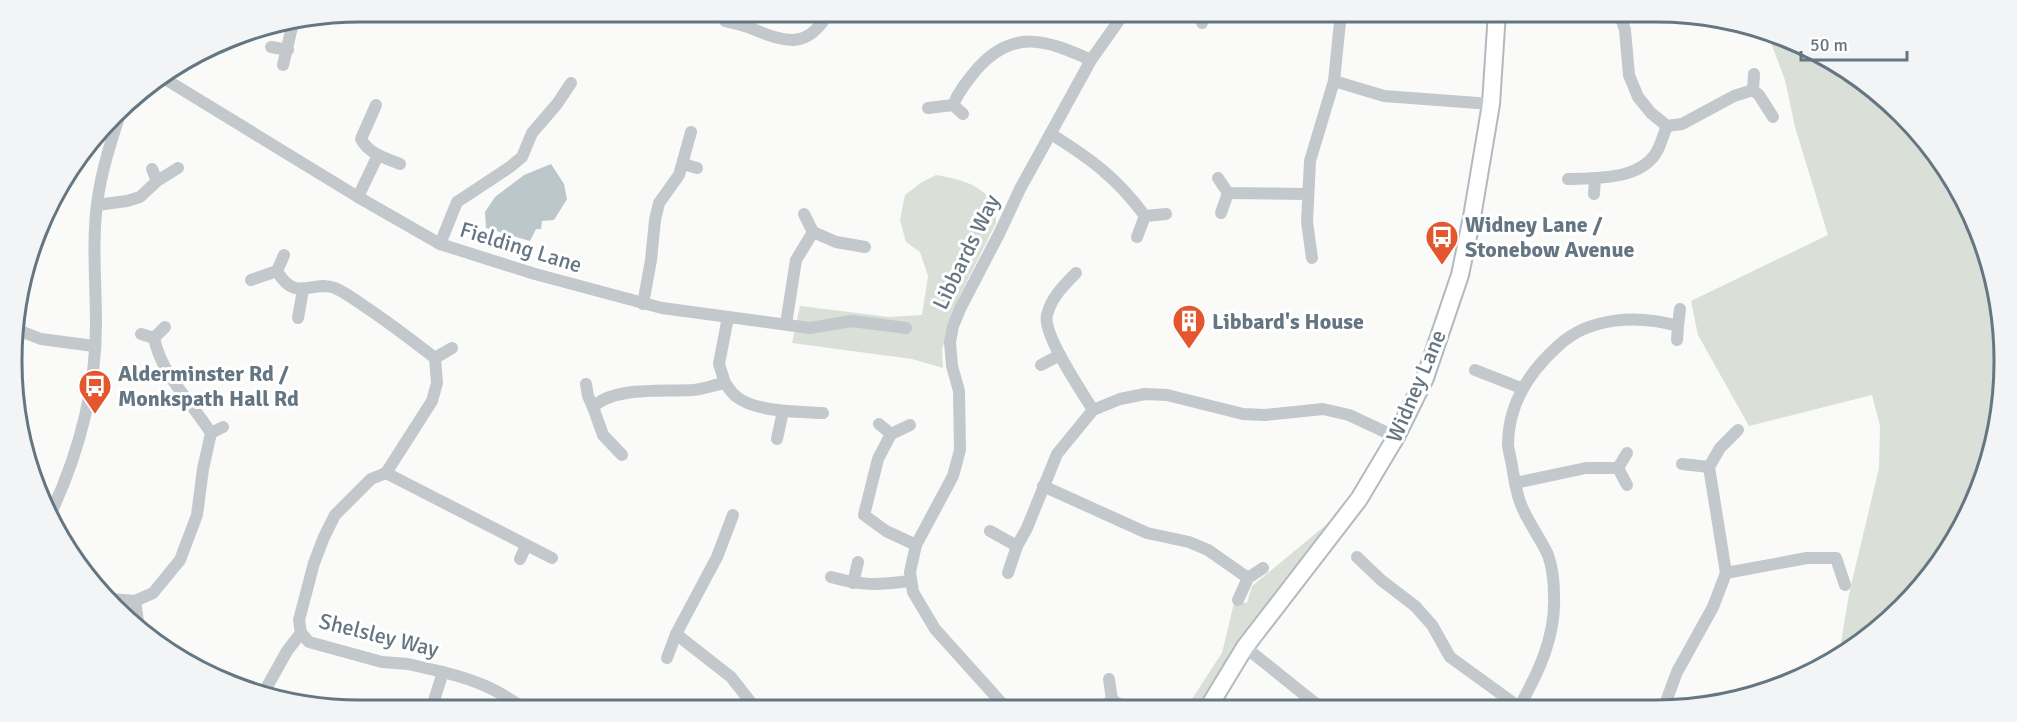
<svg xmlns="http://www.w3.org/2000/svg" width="2017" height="722" font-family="Signika,sans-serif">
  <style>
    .green { fill: #dadfd7 }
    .water { fill: #bbc7cb }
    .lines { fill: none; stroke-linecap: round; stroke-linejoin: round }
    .secondary-casing { stroke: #b3babf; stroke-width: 20 }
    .street { stroke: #c3c8cc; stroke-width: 12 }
    .secondary { stroke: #fff; stroke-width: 16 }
    .labels { text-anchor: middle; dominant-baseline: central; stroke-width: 6; stroke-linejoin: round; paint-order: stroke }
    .poi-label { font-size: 22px; font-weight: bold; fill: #657683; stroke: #fff; text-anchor: start }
    .street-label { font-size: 22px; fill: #657683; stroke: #fff }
    .rim { fill: none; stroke: #657683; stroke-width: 3 }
  </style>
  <rect width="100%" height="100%" fill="#fafaf8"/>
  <g class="green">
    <path d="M 1768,35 L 1869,84 L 1958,187 L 2002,316 L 1993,452 L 1946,555 L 1886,623 L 1839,655 L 1849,594 L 1879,468 L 1880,426 L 1872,395 L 1749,426 L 1698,335 L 1691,301 L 1828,235 L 1795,127 L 1785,80 Z"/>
    <path d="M 936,175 C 965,180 997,188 996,223 L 960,295 L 942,349 L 943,368 L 912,359 L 792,343 L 800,306 L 889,317 L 922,315 L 928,276 L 920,252 L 906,242 L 900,220 L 905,195 L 922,182 Z"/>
    <path d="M 1338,515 L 1204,708 L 1186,708 L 1222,653 L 1234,603 L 1247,603 L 1252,586 Z"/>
  </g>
  <path class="water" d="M 551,164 L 564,184 L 567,199 L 554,220 L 542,221 L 541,229 L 536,229 L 530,241 L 486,228 L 485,212 L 495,197 L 524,175 Z"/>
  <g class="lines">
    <g class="secondary-casing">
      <path id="secondary" d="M 1208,708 L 1245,647 L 1359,499 L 1396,437 L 1425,378 L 1460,275 L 1472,217 L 1491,104 L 1497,12"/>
    </g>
    <g class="street">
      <path d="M 747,12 L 745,26 C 782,40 805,54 829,12"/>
      <path d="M 1200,12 L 1202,23"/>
      <path d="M 1341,12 L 1334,81 L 1384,96 L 1491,104"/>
      <path d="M 1619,12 L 1625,30 L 1629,75 L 1638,97 L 1651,113 L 1667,126 L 1682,124 L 1734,96 L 1753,90 L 1759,95 L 1773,117"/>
      <path d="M 725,21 L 745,26"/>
      <path d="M 271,47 L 288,50"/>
      <path d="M 283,65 L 293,23"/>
      <path d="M 165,79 L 358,197 L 440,244 L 535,274 L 662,308 L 810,328 L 852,321 L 906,328"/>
      <path d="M 1753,90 L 1754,74"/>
      <path d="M 376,105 L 361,139 C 369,154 385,158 400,164"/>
      <path d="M 953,105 L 963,114"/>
      <path d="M 928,108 L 953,105 C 959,91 967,81 977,69 C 1013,28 1047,40 1091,60"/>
      <path d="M 1051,134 C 1091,159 1117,178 1145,216 L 1137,237"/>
      <path d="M 683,164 L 697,168"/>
      <path d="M 1218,178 L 1228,193 L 1307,194"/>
      <path d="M 1568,179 C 1596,178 1639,180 1656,153 C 1661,145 1663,135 1667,126"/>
      <path d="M 157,181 L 178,168"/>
      <path d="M 1594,194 L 1595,178"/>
      <path d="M 358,197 L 378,155"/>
      <path d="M 97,205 L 127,201 L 140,197 L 157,181 L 152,169"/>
      <path d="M 1221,213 L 1228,193"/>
      <path d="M 804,214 L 813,232"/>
      <path d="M 1145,216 L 1166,214"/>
      <path d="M 440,244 L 457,202 L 510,167 L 522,157 L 532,133 L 557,104 L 571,83"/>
      <path d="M 284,255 L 277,271 C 296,304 312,279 335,288 C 346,293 357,301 367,308 C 391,324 413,341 435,358 L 437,383 L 432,401 L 386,473 L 371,479 L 335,515 L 324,537 L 314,563 L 299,620 L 301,633 L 309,642 L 382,662 L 408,664 L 443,672 L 431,710"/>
      <path d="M 1312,258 L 1307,222 L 1310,161 L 1334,81"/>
      <path d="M 1076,273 C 1064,285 1051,298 1047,315 C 1042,334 1082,392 1093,410"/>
      <path d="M 251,280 L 277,271"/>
      <path d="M 643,304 L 651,260 L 655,220 L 659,203 L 679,175 L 691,132"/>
      <path d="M 298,318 L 303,290"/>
      <path d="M 786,324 L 796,260 L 813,232 L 836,242 L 865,247"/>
      <path d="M 15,329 L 41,339 L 94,346"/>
      <path d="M 154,338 L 165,327"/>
      <path d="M 1677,340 L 1678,326"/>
      <path d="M 435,358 L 452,348"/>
      <path d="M 1041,365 L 1060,355"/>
      <path d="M 1475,370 L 1521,388"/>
      <path d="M 725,383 C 728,387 732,394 737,397 C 755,412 801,412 823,413"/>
      <path d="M 586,384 L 588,396 L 593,407"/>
      <path d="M 879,424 L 891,434 L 878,459 L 864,515 L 886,531 L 916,545"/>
      <path d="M 211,433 L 223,427"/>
      <path d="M 891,434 L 910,425"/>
      <path d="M 777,439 L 783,411"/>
      <path d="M 1627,453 L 1618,468 L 1627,485"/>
      <path d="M 622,455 L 603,435 L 593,407 C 615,386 663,392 693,390 C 703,389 714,385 725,383 L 719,364 L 728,317"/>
      <path d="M 1682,464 L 1709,467"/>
      <path d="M 386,473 L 552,558"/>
      <path d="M 1515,483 L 1586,468 L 1618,468"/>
      <path d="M 1043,486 L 1147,533 L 1189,542 L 1208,550 L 1248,578 L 1238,600"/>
      <path d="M 52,511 C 79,452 96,388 96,324 C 96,285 92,243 97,204 C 101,172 111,141 121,111"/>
      <path d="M 733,515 L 717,557 L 676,634 L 731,677 L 756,709"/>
      <path d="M 990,531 L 1017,546"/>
      <path d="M 1357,557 L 1381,580 L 1415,606 L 1432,625 L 1450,657 L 1519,707 C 1538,674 1556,636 1554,596 C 1554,584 1552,566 1548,555 C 1541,539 1529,524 1522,507 C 1517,496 1515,483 1513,472 C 1512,463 1509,453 1508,445 C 1508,404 1529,372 1558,346 C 1590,316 1639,315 1678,326 L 1680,309"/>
      <path d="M 520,559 L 526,546"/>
      <path d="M 1008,573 L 1017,546 L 1027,528 L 1057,454 L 1093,410 L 1120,399 L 1145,394 L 1167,395 L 1243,414 L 1265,415 L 1323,409 L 1349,415 L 1396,437"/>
      <path d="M 1726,573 L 1807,558 L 1836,558 L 1845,585"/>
      <path d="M 831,577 C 863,586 878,585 910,581"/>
      <path d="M 1248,578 L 1263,568"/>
      <path d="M 853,583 L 858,562"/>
      <path d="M 112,599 L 135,601 L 153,593 L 180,560 L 197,515 L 203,469 L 211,433 C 191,401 162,376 154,338 L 141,334"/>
      <path d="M 135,601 L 139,628"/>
      <path d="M 1245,647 L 1321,708"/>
      <path d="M 667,658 L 676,634"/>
      <path d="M 443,672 C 478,681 497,689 526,710"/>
      <path d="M 263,694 L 287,651 L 301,633"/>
      <path d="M 1112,700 L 1126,708"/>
      <path d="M 1664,707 L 1677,672 L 1713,607 L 1726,573 L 1709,467 L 1720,448 L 1738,430"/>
      <path d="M 1101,708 L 1112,700 L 1109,679"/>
      <path d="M 1007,709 L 935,629 L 913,592 L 910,572 L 916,545 L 953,476 L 960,450 L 959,391 L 952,366 L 950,342 L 953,326 L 961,307 L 999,234 L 1020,189 L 1091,60 L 1125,12"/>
    </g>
    <use href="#secondary" class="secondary"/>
  </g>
  <defs>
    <g id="bus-pin" transform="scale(1.725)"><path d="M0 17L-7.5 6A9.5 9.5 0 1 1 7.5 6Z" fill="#e4572e" stroke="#fff"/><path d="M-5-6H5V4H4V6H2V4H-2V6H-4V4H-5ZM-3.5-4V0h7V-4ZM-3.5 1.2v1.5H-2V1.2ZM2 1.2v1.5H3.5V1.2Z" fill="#fff"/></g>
    <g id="building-pin" transform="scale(1.725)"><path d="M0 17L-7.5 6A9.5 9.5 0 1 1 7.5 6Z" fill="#e4572e" stroke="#fff"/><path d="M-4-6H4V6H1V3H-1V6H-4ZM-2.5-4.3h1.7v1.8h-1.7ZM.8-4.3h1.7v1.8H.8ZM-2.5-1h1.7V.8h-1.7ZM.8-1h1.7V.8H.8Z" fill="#fff"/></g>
  </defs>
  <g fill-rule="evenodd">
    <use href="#bus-pin" x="1442" y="237"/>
    <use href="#building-pin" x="1189" y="321"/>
    <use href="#bus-pin" x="95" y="386"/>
  </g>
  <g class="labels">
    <g class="poi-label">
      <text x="1465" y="224">Widney Lane /<tspan x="1465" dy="25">Stonebow Avenue</tspan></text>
      <text x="1212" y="321">Libbard's House</text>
      <text x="118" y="373">Alderminster Rd /<tspan x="118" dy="25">Monkspath Hall Rd</tspan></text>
    </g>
    <g class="street-label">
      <text transform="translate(521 247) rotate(17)">Fielding Lane</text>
      <text transform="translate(966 252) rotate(-64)">Libbards Way</text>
      <text transform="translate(1416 386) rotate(-67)">Widney Lane</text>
      <text transform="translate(379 635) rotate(14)">Shelsley Way</text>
    </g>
  </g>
  <path d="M0 0H2017V722H0ZM360 22H1656A338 338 0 0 1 1994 360V362A338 338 0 0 1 1656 700H360A338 338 0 0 1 22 362V360A338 338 0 0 1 360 22Z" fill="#f3f4f5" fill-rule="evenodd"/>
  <path class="rim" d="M360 22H1656A338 338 0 0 1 1994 360V362A338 338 0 0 1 1656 700H360A338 338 0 0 1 22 362V360A338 338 0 0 1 360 22Z"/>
  <path d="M1801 51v9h106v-9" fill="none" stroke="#657683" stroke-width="3"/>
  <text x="1810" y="51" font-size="18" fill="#657683" stroke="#ffffff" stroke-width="4.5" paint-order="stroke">50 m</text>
</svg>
